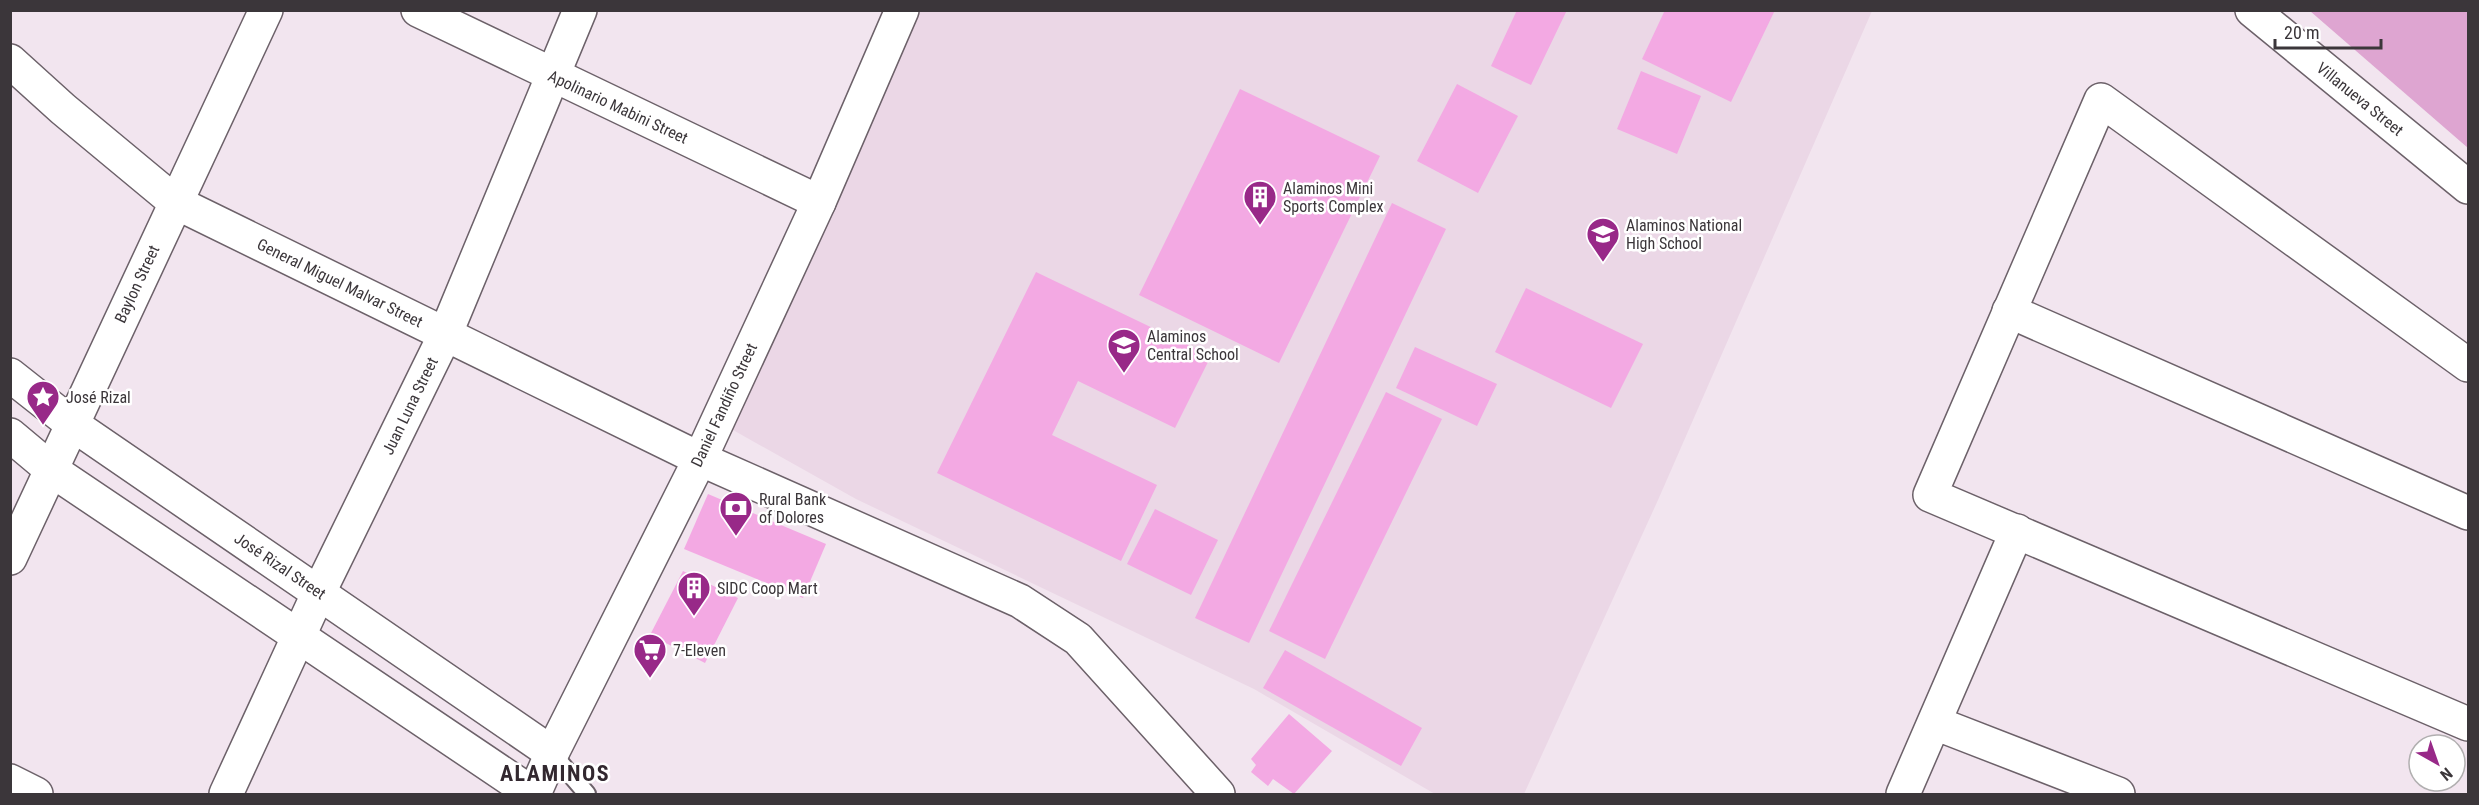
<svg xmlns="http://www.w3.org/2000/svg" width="2479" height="805" font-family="'Roboto Condensed',sans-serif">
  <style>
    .built { fill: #ebd7e6 }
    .green { fill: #dea5d1 }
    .building { fill: #f3a9e3 }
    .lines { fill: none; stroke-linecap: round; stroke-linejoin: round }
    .service-casing { stroke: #6c6169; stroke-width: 20 }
    .minor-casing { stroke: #6c6169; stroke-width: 36 }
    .tertiary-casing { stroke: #6c6169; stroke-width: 36 }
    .service { stroke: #fff; stroke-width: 16 }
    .minor { stroke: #fff; stroke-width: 33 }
    .tertiary { stroke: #fff; stroke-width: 33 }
    .labels { text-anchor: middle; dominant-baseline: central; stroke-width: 5; stroke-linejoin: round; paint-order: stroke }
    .street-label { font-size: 16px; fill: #3b363a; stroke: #fff }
    .poi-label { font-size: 16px; fill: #3b363a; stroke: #fff; text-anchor: start }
    .district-label { font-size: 22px; font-weight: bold; letter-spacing: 1.5px; fill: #32282f; stroke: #fff }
  </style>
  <rect width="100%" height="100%" fill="#f2e5ef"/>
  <path class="built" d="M 920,11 L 1872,11 L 1658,500 L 1524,794 L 1435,794 L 1254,689 L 856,499 L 733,430 Z"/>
  <path class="green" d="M 2310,11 L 2468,11 L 2468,148 Z"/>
  <g class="building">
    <path d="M 1517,10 L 1567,10 L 1531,85 L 1491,66 Z"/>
    <path d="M 1665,10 L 1775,10 L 1731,102 L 1642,59 Z"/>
    <path d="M 1641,71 L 1701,96 L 1677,154 L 1617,129 Z"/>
    <path d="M 1457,84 L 1518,116 L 1478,193 L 1417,161 Z"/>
    <path d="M 1240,89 L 1380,156 L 1279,363 L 1139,295 Z"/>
    <path d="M 1392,203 L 1446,229 L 1249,643 L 1195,618 Z"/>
    <path d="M 1036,272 L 1211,356 L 1175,428 L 1078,381 L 1052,435 L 1157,485 L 1121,561 L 937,473 Z"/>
    <path d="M 1526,288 L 1643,344 L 1611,408 L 1495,352 Z"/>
    <path d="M 1415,347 L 1497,384 L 1477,426 L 1396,388 Z"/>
    <path d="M 1386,392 L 1442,419 L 1325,659 L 1269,631 Z"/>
    <path d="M 708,494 L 826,544 L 803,598 L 684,549 Z"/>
    <path d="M 1155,509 L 1218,540 L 1191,595 L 1127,564 Z"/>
    <path d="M 683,571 L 738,598 L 705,663 L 650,635 Z"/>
    <path d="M 1285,650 L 1422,728 L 1401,766 L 1263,688 Z"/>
    <path d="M 1289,714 L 1332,751 L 1294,794 L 1273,779 L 1268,786 L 1251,772 L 1256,765 L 1251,759 Z"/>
  </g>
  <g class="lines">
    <g class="service-casing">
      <path id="service" d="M 552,753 L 587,794"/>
    </g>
    <g class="minor-casing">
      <g id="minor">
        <path d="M 418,10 L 819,202"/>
        <path d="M 2252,10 L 2468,187"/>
        <path d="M 10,61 L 63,109 L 175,202 L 700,459 L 1020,601 L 1078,639 L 1218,794"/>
        <path d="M 2009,311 L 2468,513"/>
        <path d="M 2468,365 L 2101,100 L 1930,495 L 2468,724"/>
        <path d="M 10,558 L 266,10"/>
        <path d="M 1935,723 L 2118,794"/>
        <path d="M 10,781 L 36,794"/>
        <path d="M 226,794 L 319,592 L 445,335 L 580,10"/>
        <path d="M 1903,794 L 2017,531"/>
      </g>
    </g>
    <g class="tertiary-casing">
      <g id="tertiary">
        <path d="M 10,375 L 72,424 L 552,753"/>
        <path d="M 10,435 L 53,471 L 533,794"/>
        <path d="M 534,794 L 552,753 L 700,459 L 819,202 L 902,10"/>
      </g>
    </g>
    <use href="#service" class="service"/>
    <use href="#minor" class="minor"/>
    <use href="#tertiary" class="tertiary"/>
  </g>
  <defs>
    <g id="building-pin" transform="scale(1.725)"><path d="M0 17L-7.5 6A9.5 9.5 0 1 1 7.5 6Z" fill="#982988" stroke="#fff"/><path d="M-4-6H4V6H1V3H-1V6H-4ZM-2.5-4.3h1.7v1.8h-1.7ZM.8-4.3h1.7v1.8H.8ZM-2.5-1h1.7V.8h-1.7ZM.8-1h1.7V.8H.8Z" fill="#fff"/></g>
    <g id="school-pin" transform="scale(1.725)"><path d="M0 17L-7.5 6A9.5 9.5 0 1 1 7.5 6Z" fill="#982988" stroke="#fff"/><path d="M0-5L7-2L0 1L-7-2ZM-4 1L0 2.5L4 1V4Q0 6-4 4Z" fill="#fff"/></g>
    <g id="sight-pin" transform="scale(1.725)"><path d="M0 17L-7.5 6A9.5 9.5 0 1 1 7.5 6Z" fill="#982988" stroke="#fff"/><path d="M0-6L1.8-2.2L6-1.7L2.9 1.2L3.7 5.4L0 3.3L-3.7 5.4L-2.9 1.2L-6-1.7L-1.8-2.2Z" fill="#fff"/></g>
    <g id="bank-pin" transform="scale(1.725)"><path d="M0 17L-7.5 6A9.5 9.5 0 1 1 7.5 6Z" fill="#982988" stroke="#fff"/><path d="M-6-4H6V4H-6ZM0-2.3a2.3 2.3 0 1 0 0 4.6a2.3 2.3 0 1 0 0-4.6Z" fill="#fff"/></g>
    <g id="supermarket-pin" transform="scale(1.725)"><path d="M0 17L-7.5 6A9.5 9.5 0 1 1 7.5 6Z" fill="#982988" stroke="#fff"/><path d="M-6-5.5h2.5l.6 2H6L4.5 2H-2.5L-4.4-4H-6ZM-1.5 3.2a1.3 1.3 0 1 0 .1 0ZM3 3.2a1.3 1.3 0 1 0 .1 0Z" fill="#fff"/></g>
  </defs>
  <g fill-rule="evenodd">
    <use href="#building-pin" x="1260" y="197"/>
    <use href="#school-pin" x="1603" y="234"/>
    <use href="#school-pin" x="1124" y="345"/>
    <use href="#sight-pin" x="43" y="397"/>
    <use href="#bank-pin" x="736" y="508"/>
    <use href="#building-pin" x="694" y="588"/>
    <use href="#supermarket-pin" x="650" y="650"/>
  </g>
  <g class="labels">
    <g class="street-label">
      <text transform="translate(2360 99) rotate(39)">Villanueva Street</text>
      <text transform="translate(618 107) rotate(25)">Apolinario Mabini Street</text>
      <text transform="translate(340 283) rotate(26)">General Miguel Malvar Street</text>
      <text transform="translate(137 284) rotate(-65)">Baylon Street</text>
      <text transform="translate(724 405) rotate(-65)">Daniel Fandiño Street</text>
      <text transform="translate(410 406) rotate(-64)">Juan Luna Street</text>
      <text transform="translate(280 566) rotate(34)">José Rizal Street</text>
    </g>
    <g class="poi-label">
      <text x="1283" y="188">Alaminos Mini<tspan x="1283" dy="18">Sports Complex</tspan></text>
      <text x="1626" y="225">Alaminos National<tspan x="1626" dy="18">High School</tspan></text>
      <text x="1147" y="336">Alaminos<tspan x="1147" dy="18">Central School</tspan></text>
      <text x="66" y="397">José Rizal</text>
      <text x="759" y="499">Rural Bank<tspan x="759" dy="18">of Dolores</tspan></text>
      <text x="717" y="588">SIDC Coop Mart</text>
      <text x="673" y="650">7-Eleven</text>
    </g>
    <g class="district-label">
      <text x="555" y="773">ALAMINOS</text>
    </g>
  </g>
  <rect width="2479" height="805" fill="none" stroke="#3b363a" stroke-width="24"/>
  <g transform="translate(2437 763) rotate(140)"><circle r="28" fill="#ffffff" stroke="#b1afb0" stroke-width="1.5"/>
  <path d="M0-4.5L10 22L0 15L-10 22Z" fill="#982988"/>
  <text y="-9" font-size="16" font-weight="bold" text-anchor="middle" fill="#3b363a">N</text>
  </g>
  <path d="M2275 39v9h106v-9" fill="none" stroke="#3b363a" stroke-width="3"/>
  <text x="2284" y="39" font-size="18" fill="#3b363a" stroke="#ffffff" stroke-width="4.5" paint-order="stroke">20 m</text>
</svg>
